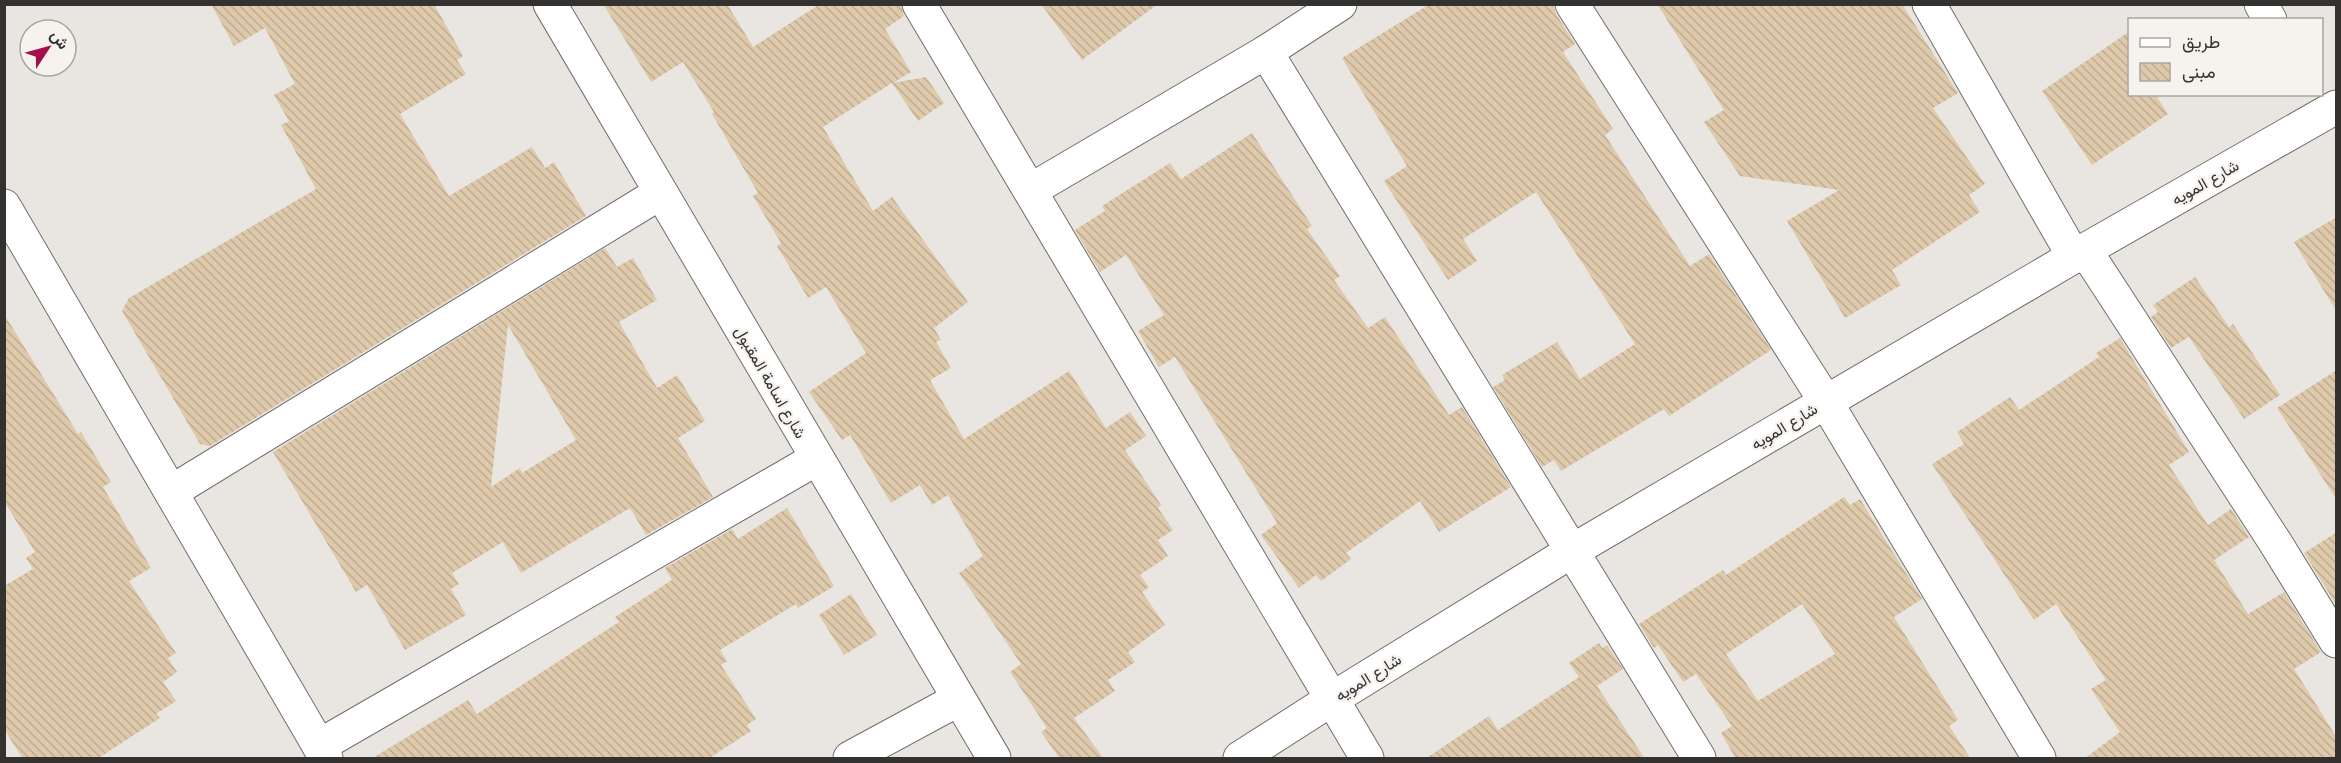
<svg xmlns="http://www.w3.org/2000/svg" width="2341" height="763" font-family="Mulish,Vazirmatn,sans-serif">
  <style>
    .building { fill: url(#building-back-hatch); fill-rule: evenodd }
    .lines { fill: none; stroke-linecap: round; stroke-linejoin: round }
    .minor-casing { stroke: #726f6b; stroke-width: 35 }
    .minor { stroke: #fff; stroke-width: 33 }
    .labels { text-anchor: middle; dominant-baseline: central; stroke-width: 4.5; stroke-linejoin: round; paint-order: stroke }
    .street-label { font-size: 16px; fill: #333230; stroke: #f6f3ee }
  </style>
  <defs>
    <pattern id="building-back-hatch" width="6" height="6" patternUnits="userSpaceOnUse" patternTransform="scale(1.5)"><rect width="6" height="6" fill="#dec9ab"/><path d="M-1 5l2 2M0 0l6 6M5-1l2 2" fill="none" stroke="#bfad93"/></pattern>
  </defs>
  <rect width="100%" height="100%" fill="#e9e6e1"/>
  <g class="building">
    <path d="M 211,4 L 434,4 L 463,56 L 457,60 L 466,74 L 400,114 L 449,196 L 532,147 L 545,168 L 554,162 L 586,216 L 210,446 L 200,444 L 122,311 L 129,298 L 316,189 L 281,125 L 289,121 L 274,95 L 295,84 L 265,28 L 234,46 Z"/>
    <path d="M 603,4 L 727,4 L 753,47 L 820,4 L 900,4 L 904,16 L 885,29 L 911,72 L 893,83 L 926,77 L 944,103 L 918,121 L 892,83 L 823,127 L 873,211 L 892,197 L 968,302 L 934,328 L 941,340 L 936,342 L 951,368 L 930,380 L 964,439 L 1069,371 L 1106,428 L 1130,412 L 1146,436 L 1125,450 L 1161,505 L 1158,508 L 1173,530 L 1158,540 L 1168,556 L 1140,575 L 1149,587 L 1142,592 L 1165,625 L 1128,652 L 1135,662 L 1108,680 L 1115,691 L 1074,718 L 1104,759 L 1060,759 L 1041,732 L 1047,728 L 1010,672 L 1021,664 L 959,573 L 983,556 L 948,495 L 932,505 L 920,485 L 891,503 L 850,435 L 842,440 L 809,392 L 866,353 L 826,287 L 808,298 L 777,246 L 781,243 L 753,196 L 758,193 L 712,114 L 714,112 L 683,62 L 651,82 Z"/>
    <path d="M 1041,4 L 1158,4 L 1082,60 Z"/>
    <path d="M 1430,4 L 1553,4 L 1556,14 L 1575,44 L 1563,52 L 1613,129 L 1605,135 L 1690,266 L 1709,254 L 1771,350 L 1669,416 L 1664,409 L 1561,471 L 1554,460 L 1542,467 L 1493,387 L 1505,380 L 1502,375 L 1557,342 L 1580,379 L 1635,344 L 1536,192 L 1463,239 L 1477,261 L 1448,280 L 1384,181 L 1407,166 L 1342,58 Z"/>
    <path d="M 1657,4 L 1902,4 L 1958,93 L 1933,108 L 1985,184 L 1969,195 L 1980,212 L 1892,270 L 1901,285 L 1845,318 L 1787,221 L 1839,190 L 1740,176 L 1704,122 L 1724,110 Z"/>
    <path d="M 2130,31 L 2130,94 L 2155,94 L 2168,114 L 2092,165 L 2042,91 Z"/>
    <path d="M 1252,133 L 1312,226 L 1307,229 L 1340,276 L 1334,280 L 1368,328 L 1385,317 L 1449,415 L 1462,407 L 1511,487 L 1439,532 L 1420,501 L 1346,553 L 1351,559 L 1321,581 L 1316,575 L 1299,588 L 1261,535 L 1277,523 L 1175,357 L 1159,367 L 1138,331 L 1164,315 L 1126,255 L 1100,272 L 1075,230 L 1105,211 L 1102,206 L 1170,163 L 1181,179 Z"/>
    <path d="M 2337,217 L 2337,312 L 2294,242 Z"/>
    <path d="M 605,248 L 617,267 L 633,258 L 657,300 L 619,322 L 657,388 L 677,375 L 705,421 L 678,438 L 713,497 L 646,535 L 630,508 L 521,573 L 503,542 L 452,573 L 459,584 L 451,589 L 466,615 L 405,650 L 367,585 L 356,592 L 273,452 ZM 508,325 L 576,440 L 522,473 L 520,468 L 491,487 Z"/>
    <path d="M 2195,277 L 2229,327 L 2233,324 L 2280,395 L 2244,419 L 2189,337 L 2171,348 L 2151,317 L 2158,312 L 2153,305 Z"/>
    <path d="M 4,314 L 78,434 L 81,432 L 111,482 L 103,487 L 151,568 L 129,581 L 176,653 L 168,658 L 177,672 L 163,682 L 176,701 L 156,714 L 160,718 L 97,759 L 23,759 L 4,729 L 4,586 L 33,569 L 26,558 L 35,552 L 4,501 Z"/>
    <path d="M 2120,338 L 2189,452 L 2169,465 L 2208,525 L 2231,509 L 2249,537 L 2214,560 L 2248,614 L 2284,592 L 2321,652 L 2294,669 L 2337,738 L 2337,759 L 2084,759 L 2120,732 L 2091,689 L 2106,680 L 2056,604 L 2034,620 L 1932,464 L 1964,444 L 1957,432 L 2010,397 L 2019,410 L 2099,357 L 2096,353 Z"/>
    <path d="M 2337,370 L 2337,500 L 2277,408 Z"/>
    <path d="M 1844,497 L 1850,505 L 1860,499 L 1922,599 L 1894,617 L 1958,720 L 1949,726 L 1971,759 L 1736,759 L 1721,733 L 1732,726 L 1696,674 L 1683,682 L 1658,645 L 1654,648 L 1639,624 L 1723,570 L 1726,575 ZM 1802,604 L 1835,654 L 1758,701 L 1726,654 Z"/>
    <path d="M 787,508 L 834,586 L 798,608 L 796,604 L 720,650 L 727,661 L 721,665 L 756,719 L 747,725 L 751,731 L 708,759 L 371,759 L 468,700 L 477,714 L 619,622 L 615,617 L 672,580 L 665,568 L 732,529 L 738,539 Z"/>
    <path d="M 2337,532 L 2337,606 L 2304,553 Z"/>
    <path d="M 851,594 L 877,635 L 844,655 L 819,615 Z"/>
    <path d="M 1599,643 L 1602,648 L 1607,645 L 1623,669 L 1597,686 L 1645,759 L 1425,759 L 1489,716 L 1498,730 L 1579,677 L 1569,663 Z"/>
  </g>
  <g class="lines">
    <g class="minor-casing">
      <g id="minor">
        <path d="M 550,4 L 994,758"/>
        <path d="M 919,4 L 1367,758"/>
        <path d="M 1572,4 L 1826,402 L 2039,758"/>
        <path d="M 1929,4 L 2074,257"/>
        <path d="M 2261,4 L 2270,20"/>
        <path d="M 1266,52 L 1699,758"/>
        <path d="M 1031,190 L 1266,52 L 1340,4"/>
        <path d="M 4,206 L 326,758"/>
        <path d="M 2085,250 L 2275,542 L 2336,641"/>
        <path d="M 171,492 L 660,193"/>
        <path d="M 319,746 L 816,459"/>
        <path d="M 850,758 L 959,699"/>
        <path d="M 1240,758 L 1332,699 L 1572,551 L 2085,250 L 2336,107"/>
      </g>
    </g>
    <use href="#minor" class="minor"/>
  </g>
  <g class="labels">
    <g class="street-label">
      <text transform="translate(2205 182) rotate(-30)">شارع المويه</text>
      <text transform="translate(771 382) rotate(60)">شارع اسامة المقبول</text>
      <text transform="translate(1784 426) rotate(-31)">شارع المويه</text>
      <text transform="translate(1368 677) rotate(-32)">شارع المويه</text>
    </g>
  </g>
  <rect width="2341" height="763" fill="none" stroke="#333230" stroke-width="12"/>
  <rect x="2128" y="18" width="195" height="78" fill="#f6f3ee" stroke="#a8a6a2" stroke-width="1.5"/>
  <rect x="2140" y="38" width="30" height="9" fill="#ffffff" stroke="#a8a6a2" stroke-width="1.5"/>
  <text x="2182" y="48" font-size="18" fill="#333230">طريق</text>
  <rect x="2140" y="63" width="30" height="18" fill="url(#building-back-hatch)" stroke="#a8a6a2" stroke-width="1.5"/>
  <text x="2182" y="78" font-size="18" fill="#333230">مبنى</text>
  <g transform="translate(48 48) rotate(54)"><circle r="28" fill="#f6f3ee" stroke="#a8a6a2" stroke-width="1.5"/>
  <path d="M0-4.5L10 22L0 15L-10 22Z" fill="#a40e4c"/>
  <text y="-9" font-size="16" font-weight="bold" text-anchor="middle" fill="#333230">ش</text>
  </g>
</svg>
